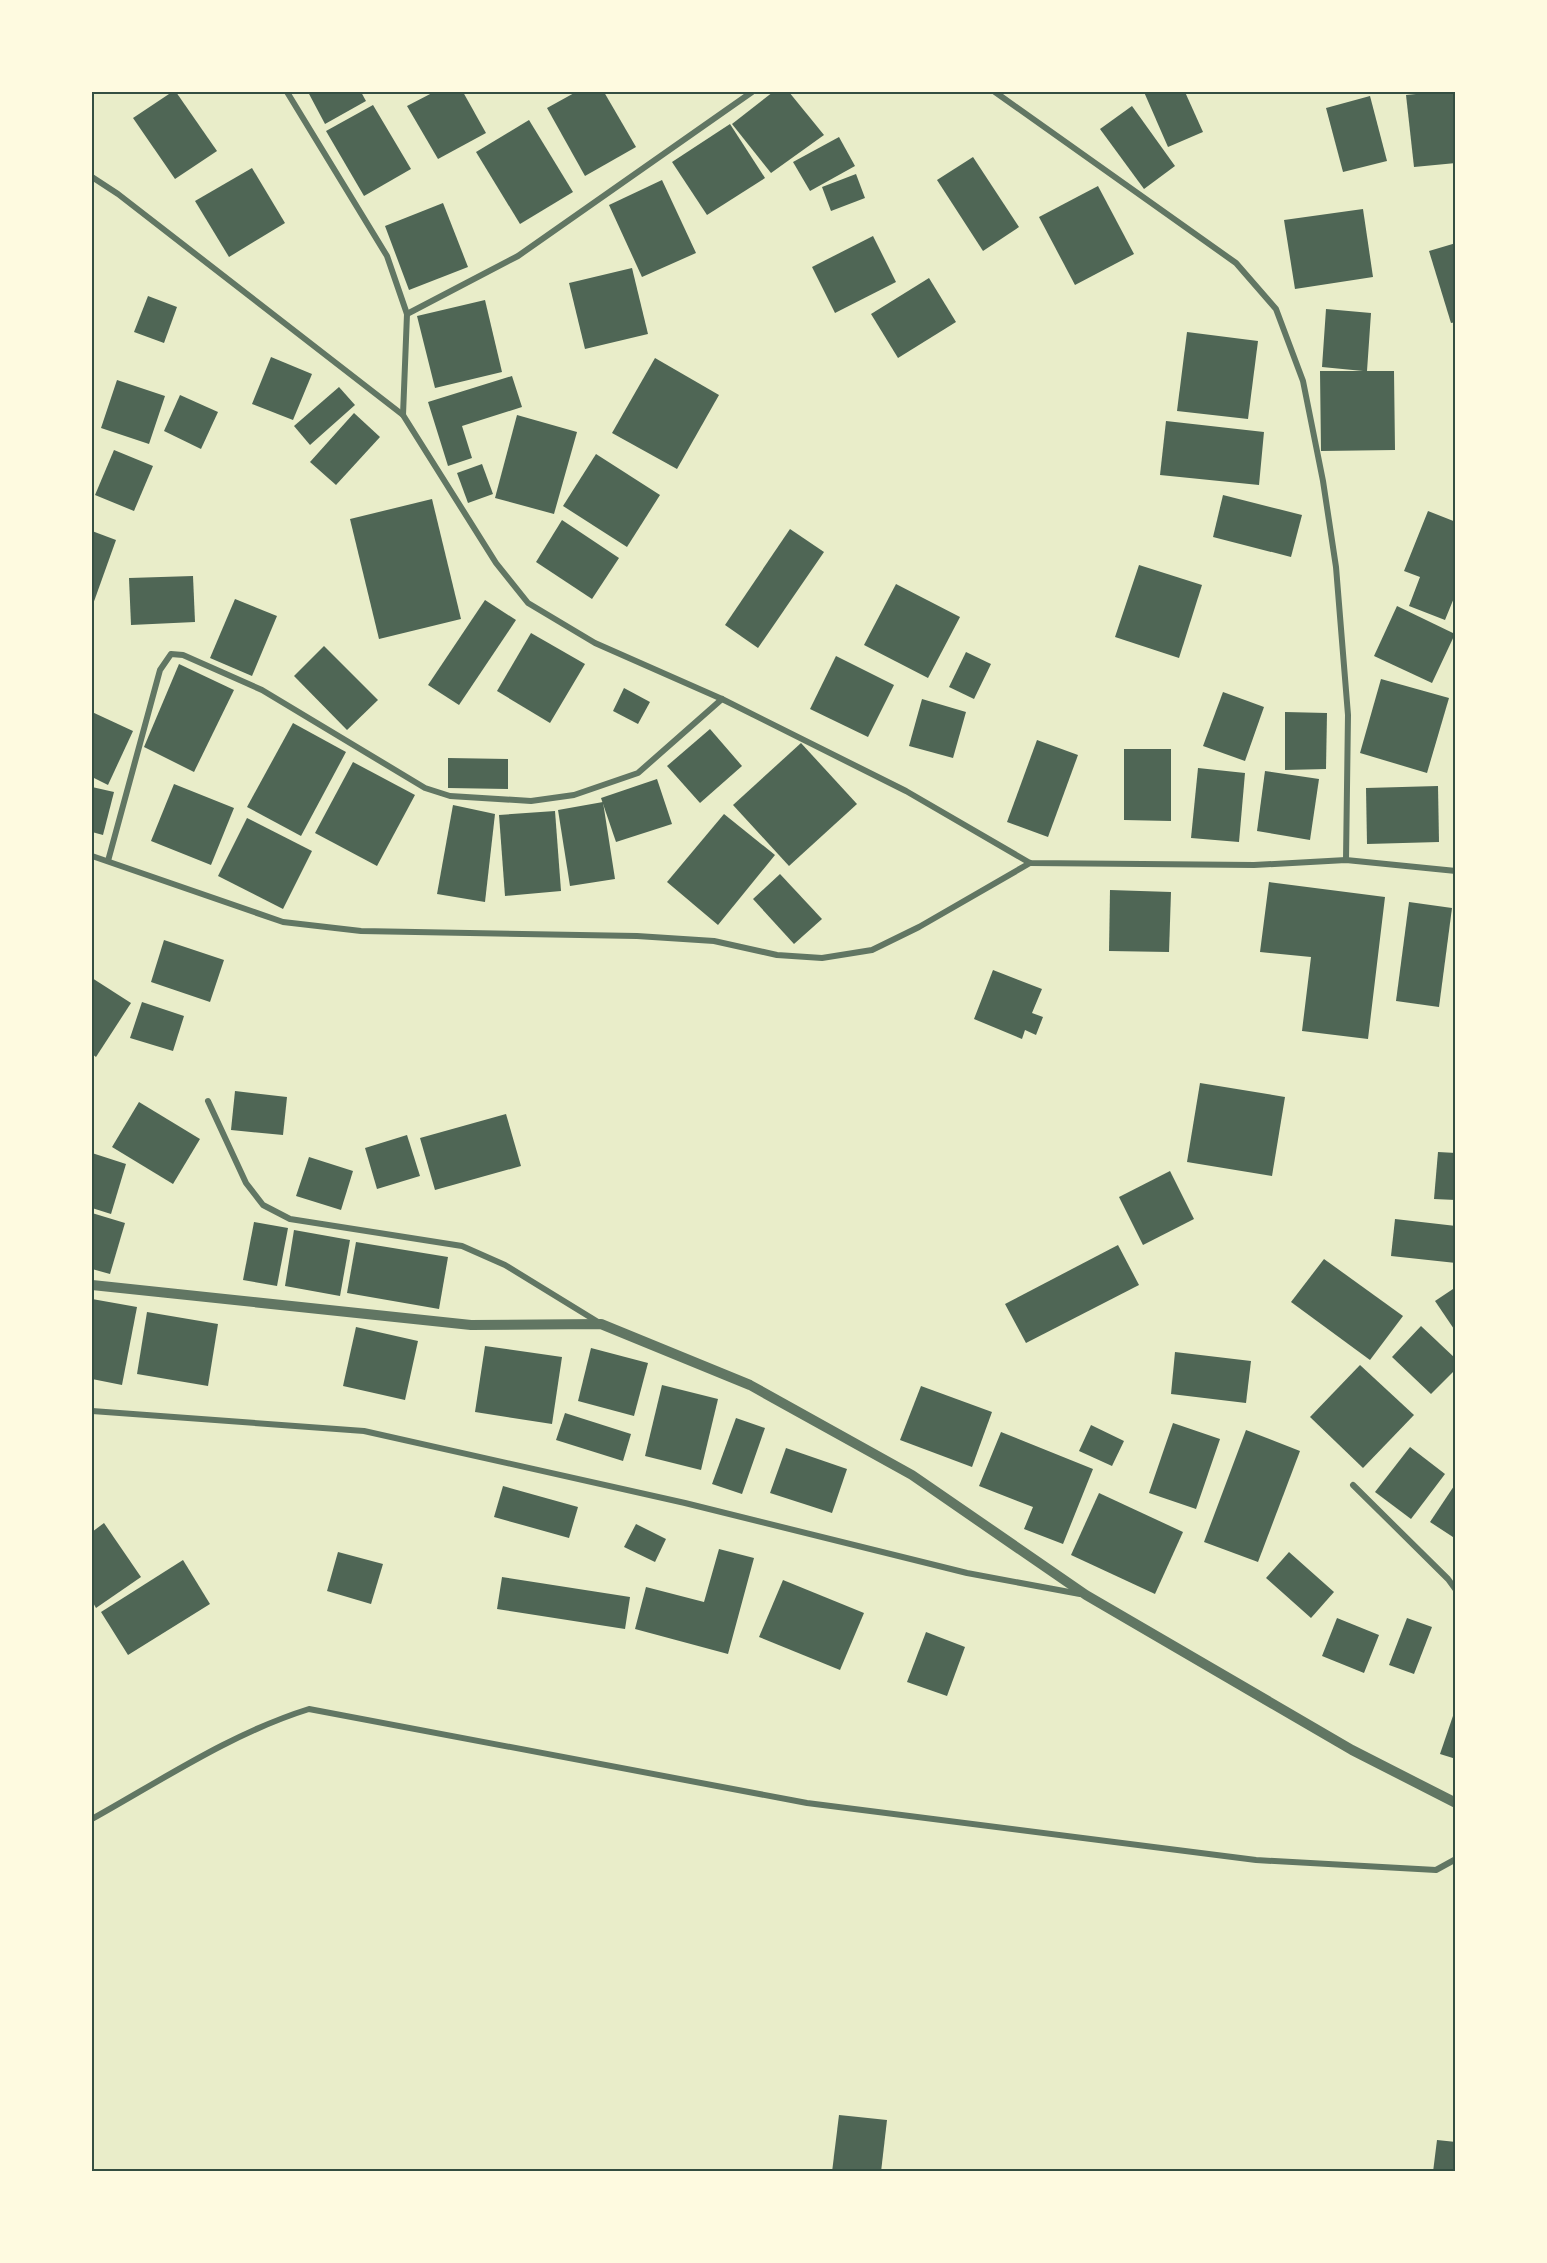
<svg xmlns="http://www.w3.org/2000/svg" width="1547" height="2263" font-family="Lato,sans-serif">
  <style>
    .building { fill: #4f6655 }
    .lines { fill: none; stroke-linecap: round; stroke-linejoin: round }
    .minor { stroke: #617663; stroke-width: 6 }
    .tertiary { stroke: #617663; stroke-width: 10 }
    .neatline { fill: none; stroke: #344e41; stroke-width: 2 }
  </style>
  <rect width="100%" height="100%" fill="#e9edc9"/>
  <g class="building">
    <path d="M 172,92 L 176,92 L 217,151 L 175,179 L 133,118 Z"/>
    <path d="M 308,92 L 361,92 L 366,101 L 325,124 Z"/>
    <path d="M 434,92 L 463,92 L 486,133 L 438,159 L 407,106 Z"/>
    <path d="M 576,92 L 604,92 L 636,147 L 585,176 L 547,108 Z"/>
    <path d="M 773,92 L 789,92 L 824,135 L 771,173 L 732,124 Z"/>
    <path d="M 1144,92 L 1185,92 L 1203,132 L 1168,147 Z"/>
    <path d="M 1436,92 L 1456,92 L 1456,163 L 1414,167 L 1406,95 Z"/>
    <path d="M 1370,96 L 1387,161 L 1343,172 L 1326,108 Z"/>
    <path d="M 373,105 L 411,169 L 364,196 L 326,131 Z"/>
    <path d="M 1132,106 L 1175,166 L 1144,189 L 1100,129 Z"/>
    <path d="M 529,120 L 573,192 L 520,224 L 476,152 Z"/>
    <path d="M 730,124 L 765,178 L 707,215 L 672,162 Z"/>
    <path d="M 839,137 L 855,166 L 810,191 L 793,162 Z"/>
    <path d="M 973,157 L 1019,227 L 983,251 L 937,180 Z"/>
    <path d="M 252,168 L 285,223 L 229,257 L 195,201 Z"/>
    <path d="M 856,174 L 865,198 L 831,211 L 822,187 Z"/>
    <path d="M 662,180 L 696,253 L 642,277 L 609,205 Z"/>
    <path d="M 1098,186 L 1134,254 L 1075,285 L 1039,217 Z"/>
    <path d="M 443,203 L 468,267 L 409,290 L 385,226 Z"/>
    <path d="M 1363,209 L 1373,277 L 1295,289 L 1284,220 Z"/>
    <path d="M 873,236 L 896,282 L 835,313 L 812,267 Z"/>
    <path d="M 1456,243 L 1456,322 L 1451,323 L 1429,251 Z"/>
    <path d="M 632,268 L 648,334 L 585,349 L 569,283 Z"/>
    <path d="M 929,278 L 956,322 L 898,358 L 871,314 Z"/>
    <path d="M 148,296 L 177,307 L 164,343 L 134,332 Z"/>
    <path d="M 485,300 L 502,372 L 435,388 L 417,316 Z"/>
    <path d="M 1326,309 L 1371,313 L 1367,371 L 1394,371 L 1395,450 L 1321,451 L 1320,371 L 1363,371 L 1322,367 Z"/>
    <path d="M 1187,332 L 1258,341 L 1248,419 L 1177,411 Z"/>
    <path d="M 271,357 L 312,374 L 293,420 L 252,404 Z"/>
    <path d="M 655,358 L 719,395 L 677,469 L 612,433 Z"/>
    <path d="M 512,376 L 522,407 L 462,426 L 472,458 L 448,466 L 428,402 Z"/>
    <path d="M 117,380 L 165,396 L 149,444 L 101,428 Z"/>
    <path d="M 339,387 L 355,405 L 310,445 L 294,426 Z"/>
    <path d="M 180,395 L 218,412 L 201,449 L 164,431 Z"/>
    <path d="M 354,413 L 380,437 L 336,485 L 310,462 Z"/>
    <path d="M 517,415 L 577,432 L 554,514 L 495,498 Z"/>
    <path d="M 1166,421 L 1264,432 L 1259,485 L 1160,475 Z"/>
    <path d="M 114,450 L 153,466 L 134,511 L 95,495 Z"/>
    <path d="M 596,454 L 660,495 L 627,547 L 563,506 Z"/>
    <path d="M 482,464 L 493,494 L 468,503 L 457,473 Z"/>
    <path d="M 1223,495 L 1302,515 L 1291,557 L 1213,537 Z"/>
    <path d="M 432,499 L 461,619 L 379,639 L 350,519 Z"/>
    <path d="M 1428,511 L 1456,522 L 1456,593 L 1445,620 L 1409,606 L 1420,577 L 1404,571 Z"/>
    <path d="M 562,520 L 619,558 L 592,599 L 536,562 Z"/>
    <path d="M 790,529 L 824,552 L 758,648 L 725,625 Z"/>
    <path d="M 92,531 L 116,540 L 92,607 Z"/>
    <path d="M 1139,565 L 1202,585 L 1179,658 L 1115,637 Z"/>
    <path d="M 193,576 L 195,622 L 131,625 L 129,578 Z"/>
    <path d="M 896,584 L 960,617 L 928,678 L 864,645 Z"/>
    <path d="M 235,599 L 277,616 L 252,676 L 210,658 Z"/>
    <path d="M 485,600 L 516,620 L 459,705 L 428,685 Z"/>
    <path d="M 1397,606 L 1455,634 L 1432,683 L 1374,656 Z"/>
    <path d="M 531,633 L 585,664 L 550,723 L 497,691 Z"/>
    <path d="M 324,646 L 378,700 L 347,730 L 294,676 Z"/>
    <path d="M 966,652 L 991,664 L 974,699 L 949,687 Z"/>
    <path d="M 836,656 L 894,685 L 868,737 L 810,709 Z"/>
    <path d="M 179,664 L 234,690 L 194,772 L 144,747 Z"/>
    <path d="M 1381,679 L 1449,698 L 1427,773 L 1360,753 Z"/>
    <path d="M 624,688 L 650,702 L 638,724 L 613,711 Z"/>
    <path d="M 1223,692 L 1264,707 L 1245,761 L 1203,746 Z"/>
    <path d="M 922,699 L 966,712 L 953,758 L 909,746 Z"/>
    <path d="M 92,712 L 133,731 L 108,785 L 92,777 Z"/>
    <path d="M 1285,712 L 1327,713 L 1326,769 L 1285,770 Z"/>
    <path d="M 293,723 L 346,752 L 301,836 L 247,807 Z"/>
    <path d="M 710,729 L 742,766 L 700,803 L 667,766 Z"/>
    <path d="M 1037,740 L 1078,755 L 1048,837 L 1007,822 Z"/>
    <path d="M 801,743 L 857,804 L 789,866 L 733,805 Z"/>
    <path d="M 1124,749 L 1171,749 L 1171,821 L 1124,820 Z"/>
    <path d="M 448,758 L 508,759 L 508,789 L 448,788 Z"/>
    <path d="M 353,762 L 415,795 L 377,866 L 315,833 Z"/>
    <path d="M 1198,768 L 1245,773 L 1239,842 L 1191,838 Z"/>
    <path d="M 1265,771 L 1319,779 L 1310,840 L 1257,831 Z"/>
    <path d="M 657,779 L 672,824 L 616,842 L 601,798 Z"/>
    <path d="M 174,784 L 234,808 L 211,865 L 151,841 Z"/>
    <path d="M 1438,786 L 1439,842 L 1367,844 L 1366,788 Z"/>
    <path d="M 92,787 L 114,792 L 103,835 L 92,832 Z"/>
    <path d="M 603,802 L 615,879 L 570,886 L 558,810 Z"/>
    <path d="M 453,805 L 495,814 L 485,902 L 437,894 Z"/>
    <path d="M 555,811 L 561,891 L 505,896 L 499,815 Z"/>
    <path d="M 724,814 L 775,855 L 718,925 L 667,882 Z"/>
    <path d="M 247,818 L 312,851 L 283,909 L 218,876 Z"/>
    <path d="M 780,874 L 822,919 L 794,944 L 753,899 Z"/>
    <path d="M 1269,882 L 1385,897 L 1368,1039 L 1302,1031 L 1311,957 L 1260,952 Z"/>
    <path d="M 1110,890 L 1171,892 L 1169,952 L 1109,951 Z"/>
    <path d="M 1409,902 L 1452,908 L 1439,1007 L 1396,1001 Z"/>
    <path d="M 164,940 L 224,960 L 210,1002 L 151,982 Z"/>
    <path d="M 993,970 L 1042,989 L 1032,1013 L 1043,1017 L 1036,1035 L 1025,1030 L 1022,1039 L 974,1019 Z"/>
    <path d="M 92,978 L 131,1003 L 96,1057 L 92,1054 Z"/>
    <path d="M 142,1002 L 184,1016 L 173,1051 L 130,1038 Z"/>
    <path d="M 1200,1083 L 1285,1097 L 1272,1176 L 1187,1162 Z"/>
    <path d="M 235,1091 L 287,1097 L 283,1135 L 231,1130 Z"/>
    <path d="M 139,1102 L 200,1139 L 173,1184 L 112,1147 Z"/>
    <path d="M 506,1114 L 521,1166 L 435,1190 L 420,1138 Z"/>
    <path d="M 407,1135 L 420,1176 L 377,1189 L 365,1148 Z"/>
    <path d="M 1438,1152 L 1456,1153 L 1456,1200 L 1434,1199 Z"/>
    <path d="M 92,1153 L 126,1164 L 111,1214 L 92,1208 Z"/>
    <path d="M 309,1157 L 353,1171 L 341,1210 L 296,1196 Z"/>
    <path d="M 1170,1171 L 1194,1219 L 1143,1245 L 1119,1197 Z"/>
    <path d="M 92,1213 L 125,1223 L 110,1274 L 92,1269 Z"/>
    <path d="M 1395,1219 L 1456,1226 L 1456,1263 L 1391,1256 Z"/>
    <path d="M 254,1222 L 288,1228 L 277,1286 L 243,1280 Z"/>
    <path d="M 294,1230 L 350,1240 L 340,1296 L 285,1286 Z"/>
    <path d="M 356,1242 L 448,1257 L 439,1309 L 347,1293 Z"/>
    <path d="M 1118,1245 L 1139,1285 L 1026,1343 L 1005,1304 Z"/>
    <path d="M 1324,1259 L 1403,1316 L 1370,1360 L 1291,1302 Z"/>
    <path d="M 1456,1287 L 1456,1332 L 1435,1301 Z"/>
    <path d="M 92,1299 L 137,1307 L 122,1385 L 92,1379 Z"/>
    <path d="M 147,1312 L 218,1324 L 208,1386 L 137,1374 Z"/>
    <path d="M 1421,1326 L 1456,1359 L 1456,1369 L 1431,1394 L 1392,1357 Z"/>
    <path d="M 356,1327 L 418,1341 L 405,1400 L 343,1386 Z"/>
    <path d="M 485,1346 L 562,1357 L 552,1424 L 475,1412 Z"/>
    <path d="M 591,1348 L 648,1363 L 634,1416 L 578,1401 Z"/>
    <path d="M 1175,1352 L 1251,1361 L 1246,1403 L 1171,1394 Z"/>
    <path d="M 1360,1365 L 1414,1415 L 1363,1468 L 1310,1417 Z"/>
    <path d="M 662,1385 L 718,1399 L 701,1470 L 645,1456 Z"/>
    <path d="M 921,1386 L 992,1412 L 972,1467 L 900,1440 Z"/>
    <path d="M 565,1413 L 631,1434 L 623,1461 L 556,1440 Z"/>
    <path d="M 736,1418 L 765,1428 L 742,1494 L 712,1484 Z"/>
    <path d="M 1173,1423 L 1220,1439 L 1196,1509 L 1149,1493 Z"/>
    <path d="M 1091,1425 L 1124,1441 L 1112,1466 L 1079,1451 Z"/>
    <path d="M 1246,1430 L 1300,1451 L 1258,1562 L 1204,1542 Z"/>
    <path d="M 1001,1432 L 1093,1469 L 1063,1544 L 1024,1529 L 1033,1507 L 979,1486 Z"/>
    <path d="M 1410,1447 L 1445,1474 L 1411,1519 L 1375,1492 Z"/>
    <path d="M 786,1448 L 847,1469 L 832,1513 L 770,1493 Z"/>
    <path d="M 1456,1483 L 1456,1539 L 1430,1522 Z"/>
    <path d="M 503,1486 L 578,1507 L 569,1538 L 494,1517 Z"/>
    <path d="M 1099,1493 L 1183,1532 L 1155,1594 L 1071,1555 Z"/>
    <path d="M 104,1523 L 141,1577 L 96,1608 L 92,1601 L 92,1532 Z"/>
    <path d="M 636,1524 L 666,1539 L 655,1562 L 624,1547 Z"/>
    <path d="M 719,1549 L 754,1558 L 728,1654 L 635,1629 L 646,1587 L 704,1602 Z"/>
    <path d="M 338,1552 L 383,1564 L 371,1604 L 327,1591 Z"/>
    <path d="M 1289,1552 L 1334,1592 L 1311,1618 L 1266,1578 Z"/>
    <path d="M 183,1560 L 210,1604 L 128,1655 L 101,1612 Z"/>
    <path d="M 502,1577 L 630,1597 L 625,1629 L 497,1609 Z"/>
    <path d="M 783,1580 L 864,1613 L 840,1670 L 759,1637 Z"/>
    <path d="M 1337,1618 L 1379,1635 L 1364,1673 L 1322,1656 Z"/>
    <path d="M 1407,1618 L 1432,1627 L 1414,1674 L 1389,1665 Z"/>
    <path d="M 926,1632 L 965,1647 L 947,1696 L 907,1682 Z"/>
    <path d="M 1455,1710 L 1456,1710 L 1456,1759 L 1440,1754 Z"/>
    <path d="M 839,2115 L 887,2120 L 881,2172 L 832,2172 Z"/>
    <path d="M 1437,2140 L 1456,2142 L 1456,2172 L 1433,2172 Z"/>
  </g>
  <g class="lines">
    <g class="minor">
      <path d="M 287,92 L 387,256 L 407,314 L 403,415 L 496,563 L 528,603 L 595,643 L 722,699 L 906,791 L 1030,863 L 1254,865 L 1346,860 L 1456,871"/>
      <path d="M 995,92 L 1236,263 L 1276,309 L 1303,381 L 1323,481 L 1336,567 L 1348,715 L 1346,860"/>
      <path d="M 92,177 L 118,194 L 403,415"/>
      <path d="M 407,314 L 518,256 L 752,92"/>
      <path d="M 92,856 L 283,922 L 361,931 L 637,936 L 714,941 L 777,955 L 822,958 L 872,950 L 919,927 L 1030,863"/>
      <path d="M 108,861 L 160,670 L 171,654 L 183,655 L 262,690 L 425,788 L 450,796 L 531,801 L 574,795 L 638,773 L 722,699"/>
      <path d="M 208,1101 L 246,1183 L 263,1205 L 290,1219 L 462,1246 L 505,1265 L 598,1322"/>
      <path d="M 92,1411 L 364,1431 L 685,1503 L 967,1573 L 1080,1594"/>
      <path d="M 1353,1485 L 1448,1579 L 1456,1590"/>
      <path d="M 92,1819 C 162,1780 232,1733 309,1709 L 807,1803 L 1256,1860 L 1436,1870 L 1456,1859"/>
    </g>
    <path class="tertiary" d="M 92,1285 L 471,1325 L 601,1324 L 750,1385 L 912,1475 L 1086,1595 L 1352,1750 L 1456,1803"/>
  </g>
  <rect width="1547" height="2263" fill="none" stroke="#fefae0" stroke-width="186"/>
  <rect x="93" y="93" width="1361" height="2077" class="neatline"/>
</svg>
